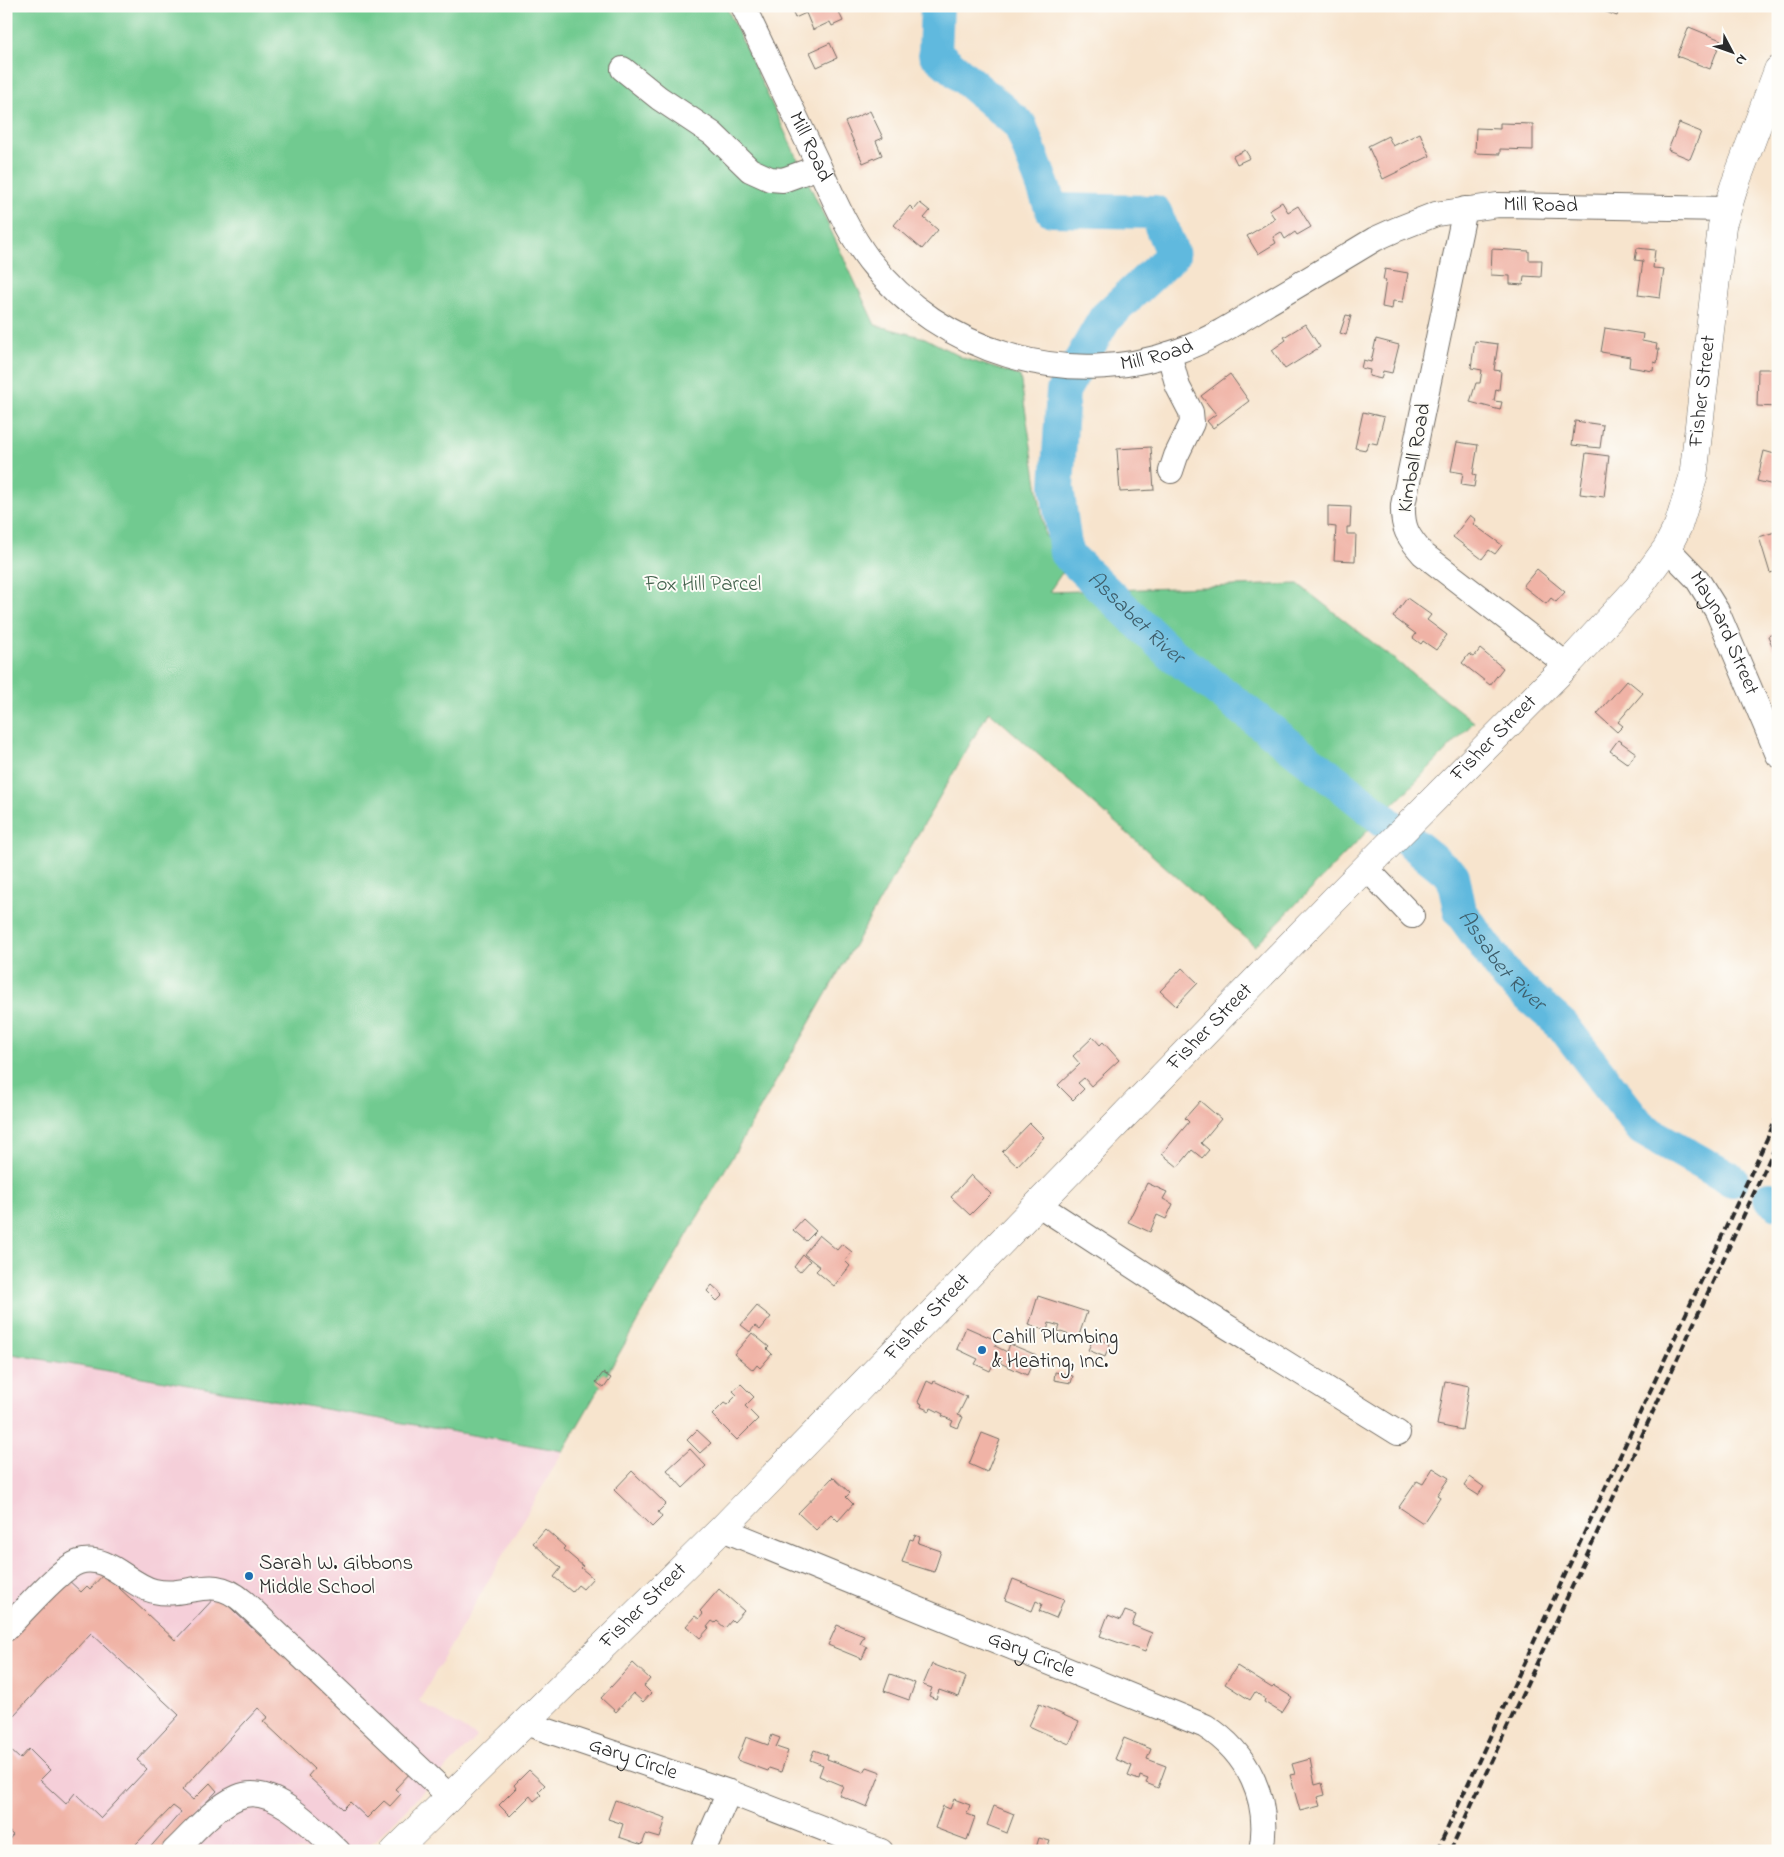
<svg xmlns="http://www.w3.org/2000/svg" width="1784" height="1857" font-family="'Indie Flower',sans-serif">
  <style>
    .built { fill: #f5cfd9 }
    .green { fill: #71ca90; stroke: #4e7a5e }
    .lines { fill: none; stroke-linecap: round; stroke-linejoin: round }
    .river { stroke: #61b9de; stroke-width: 34 }
    .building { fill: #f0b3a6 }
    .minor-casing { stroke: #726c64; stroke-width: 26 }
    .major-casing { stroke: #726c64; stroke-width: 29 }
    .minor { stroke: #fff; stroke-width: 24 }
    .major { stroke: #fff; stroke-width: 28 }
    .rail { stroke: #2b2b2b; stroke-width: 4; stroke-dasharray: 8 4; stroke-linecap: butt }
    .poi-dot { fill: #1f6fb2; stroke: #fdfcf7; stroke-width: 2 }
    .labels { text-anchor: middle; dominant-baseline: central; stroke-width: 4; stroke-linejoin: round; paint-order: stroke }
    .street-label { font-size: 21px; fill: #2b2b2b; stroke: #fdfcf7 }
    .park-label { font-size: 21px; fill: #44634e; stroke: #fdfcf7 }
    .poi-label { font-size: 21px; fill: #2b2b2b; stroke: #fdfcf7; text-anchor: start }
    .water-label { font-size: 22px; font-style: italic; fill: #3e5d6a; stroke: #fdfcf7 }
  </style>
  <rect width="100%" height="100%" fill="#fdfcf7"/>
  <filter id="ink" filterUnits="userSpaceOnUse"><feTurbulence type="fractalNoise" baseFrequency=".02" numOctaves="2"/><feDisplacementMap in="SourceGraphic" scale="10" xChannelSelector="R" yChannelSelector="G"/><feConvolveMatrix kernelMatrix="1 2 1 2 8 2 1 2 1" color-interpolation-filters="sRGB"/></filter>
  <filter id="wash" filterUnits="userSpaceOnUse"><feTurbulence type="fractalNoise" baseFrequency=".0096" numOctaves="4" result="noise"/><feDisplacementMap in="SourceGraphic" scale="20" xChannelSelector="R" yChannelSelector="G"/><feGaussianBlur stdDeviation="1.12" result="paint"/><feColorMatrix in="noise" values="0 0 0 0 0 0 0 0 0 0 0 0 0 0 0 0 0 1.4 0 .05"/><feComposite in="paint" operator="in"/></filter>
  <g filter="url(#wash)">
    <rect width="100%" height="100%" fill="#f7e4cd"/>
    <path class="built" d="M 6,1353 L 563,1451 L 419,1701 L 477,1737 L 364,1851 L 6,1851 Z"/>
    <path class="green" d="M 6,6 L 726,6 L 875,325 L 925,338 L 963,358 L 1020,376 L 1045,535 L 1068,564 L 1049,592 L 1298,584 L 1474,722 L 1255,946 L 989,711 L 563,1451 L 6,1353 Z"/>
    <g class="lines">
      <g class="river">
        <path id="s1" d="M 937,6 L 935,53 L 1020,125 L 1052,210 L 1155,212 L 1173,255 L 1105,318 L 1063,391 L 1057,487 L 1066,553 L 1167,650 L 1342,786 L 1453,876 L 1460,911 L 1508,978 L 1563,1026 L 1642,1129 L 1732,1180"/>
        <path d="M 1770,1198 L 1778,1203"/>
      </g>
    </g>
    <g id="blocks">
      <g class="building">
        <path d="M 790,6 L 836,6 L 843,21 L 832,26 L 830,22 L 813,30 L 806,13 L 795,18 Z"/>
        <path d="M 1590,6 L 1620,6 L 1617,16 Z"/>
        <path d="M 1689,27 L 1721,40 L 1710,69 L 1677,56 Z"/>
        <path d="M 830,43 L 837,58 L 817,67 L 810,52 Z"/>
        <path d="M 870,111 L 883,138 L 876,141 L 882,155 L 863,163 L 845,122 Z"/>
        <path d="M 1500,123 L 1533,124 L 1533,150 L 1500,149 L 1500,154 L 1475,153 L 1476,128 L 1500,129 Z"/>
        <path d="M 1679,123 L 1701,132 L 1690,159 L 1668,150 Z"/>
        <path d="M 1420,133 L 1430,156 L 1383,179 L 1368,146 L 1388,136 L 1393,146 Z"/>
        <path d="M 1245,150 L 1250,158 L 1237,164 L 1233,156 Z"/>
        <path d="M 1282,202 L 1288,212 L 1298,206 L 1311,227 L 1297,235 L 1295,232 L 1285,239 L 1281,232 L 1273,237 L 1276,243 L 1258,254 L 1247,236 L 1275,219 L 1269,210 Z"/>
        <path d="M 920,203 L 930,211 L 924,218 L 938,230 L 922,249 L 894,225 L 910,206 L 914,210 Z"/>
        <path d="M 1637,248 L 1655,250 L 1653,268 L 1664,269 L 1660,298 L 1638,295 L 1643,261 L 1635,260 Z"/>
        <path d="M 1492,249 L 1529,251 L 1529,260 L 1542,260 L 1541,277 L 1524,276 L 1523,285 L 1510,284 L 1510,276 L 1491,275 Z"/>
        <path d="M 1385,269 L 1408,273 L 1403,302 L 1393,301 L 1392,309 L 1382,307 L 1386,280 L 1383,280 Z"/>
        <path d="M 1346,315 L 1351,316 L 1346,335 L 1340,333 Z"/>
        <path d="M 1305,324 L 1320,347 L 1285,369 L 1272,350 L 1286,340 L 1284,337 Z"/>
        <path d="M 1605,328 L 1643,334 L 1642,341 L 1657,344 L 1656,349 L 1659,349 L 1657,363 L 1654,362 L 1653,371 L 1629,367 L 1630,357 L 1601,352 Z"/>
        <path d="M 1376,339 L 1399,345 L 1392,373 L 1383,371 L 1381,379 L 1369,376 L 1370,370 L 1361,368 L 1363,360 L 1371,362 Z"/>
        <path d="M 1475,341 L 1498,344 L 1494,370 L 1501,371 L 1499,390 L 1496,389 L 1494,401 L 1502,402 L 1500,410 L 1470,402 L 1476,383 L 1480,383 L 1482,370 L 1471,368 Z"/>
        <path d="M 1758,369 L 1778,369 L 1778,407 L 1757,406 Z"/>
        <path d="M 1230,374 L 1249,401 L 1213,428 L 1207,421 L 1216,414 L 1201,396 Z"/>
        <path d="M 1363,412 L 1384,417 L 1377,444 L 1368,442 L 1366,450 L 1355,448 Z"/>
        <path d="M 1575,421 L 1603,425 L 1600,448 L 1572,445 Z"/>
        <path d="M 1457,442 L 1478,445 L 1473,474 L 1476,475 L 1474,487 L 1461,485 L 1463,473 L 1451,471 Z"/>
        <path d="M 1151,447 L 1154,490 L 1120,492 L 1117,449 Z"/>
        <path d="M 1764,451 L 1778,455 L 1778,486 L 1757,481 Z"/>
        <path d="M 1586,453 L 1609,456 L 1604,497 L 1580,494 Z"/>
        <path d="M 1328,506 L 1351,507 L 1350,527 L 1347,527 L 1347,534 L 1356,534 L 1355,561 L 1334,560 L 1336,527 L 1328,526 Z"/>
        <path d="M 1470,515 L 1476,520 L 1473,524 L 1502,545 L 1495,554 L 1489,550 L 1482,559 L 1453,537 Z"/>
        <path d="M 1778,531 L 1778,571 L 1770,573 L 1759,537 Z"/>
        <path d="M 1537,569 L 1565,592 L 1556,602 L 1551,598 L 1546,604 L 1523,586 Z"/>
        <path d="M 1407,598 L 1431,615 L 1427,620 L 1447,635 L 1436,650 L 1423,641 L 1421,644 L 1413,638 L 1416,634 L 1393,617 Z"/>
        <path d="M 1778,632 L 1778,659 L 1768,636 Z"/>
        <path d="M 1480,649 L 1503,668 L 1490,685 L 1462,663 L 1469,654 L 1474,657 Z"/>
        <path d="M 1627,680 L 1643,693 L 1618,722 L 1623,726 L 1617,732 L 1597,714 Z"/>
        <path d="M 1618,740 L 1636,753 L 1628,764 L 1610,751 Z"/>
        <path d="M 1182,968 L 1198,983 L 1176,1006 L 1160,991 Z"/>
        <path d="M 1093,1037 L 1100,1045 L 1103,1042 L 1119,1060 L 1091,1086 L 1084,1078 L 1078,1083 L 1084,1089 L 1073,1100 L 1058,1085 L 1080,1064 L 1073,1056 Z"/>
        <path d="M 1200,1101 L 1221,1119 L 1201,1143 L 1209,1150 L 1202,1158 L 1192,1150 L 1178,1167 L 1162,1154 L 1189,1122 L 1185,1118 Z"/>
        <path d="M 1030,1123 L 1044,1137 L 1017,1166 L 1002,1152 Z"/>
        <path d="M 971,1175 L 991,1194 L 970,1215 L 951,1197 Z"/>
        <path d="M 1147,1183 L 1167,1192 L 1163,1199 L 1173,1204 L 1166,1219 L 1157,1215 L 1150,1232 L 1128,1222 Z"/>
        <path d="M 803,1219 L 816,1231 L 806,1241 L 793,1230 Z"/>
        <path d="M 819,1235 L 837,1250 L 842,1244 L 852,1252 L 845,1261 L 850,1266 L 834,1286 L 816,1271 L 820,1267 L 804,1254 Z"/>
        <path d="M 803,1255 L 810,1261 L 800,1272 L 794,1267 Z"/>
        <path d="M 712,1285 L 723,1295 L 717,1301 L 707,1291 Z"/>
        <path d="M 1038,1296 L 1087,1312 L 1078,1338 L 1058,1331 L 1060,1326 L 1049,1323 L 1047,1331 L 1029,1325 Z"/>
        <path d="M 757,1306 L 771,1317 L 760,1330 L 755,1326 L 750,1332 L 741,1325 Z"/>
        <path d="M 966,1327 L 998,1341 L 995,1346 L 1007,1352 L 1010,1344 L 1036,1355 L 1027,1375 L 1000,1363 L 1002,1360 L 996,1358 L 990,1371 L 975,1364 L 978,1359 L 957,1349 Z"/>
        <path d="M 752,1333 L 769,1347 L 767,1349 L 772,1354 L 760,1368 L 757,1365 L 753,1370 L 734,1354 Z"/>
        <path d="M 1094,1337 L 1110,1344 L 1105,1357 L 1088,1350 Z"/>
        <path d="M 1055,1372 L 1073,1376 L 1071,1383 L 1054,1380 Z"/>
        <path d="M 603,1373 L 611,1378 L 604,1388 L 596,1382 Z"/>
        <path d="M 927,1381 L 933,1384 L 934,1381 L 967,1397 L 958,1415 L 963,1417 L 958,1428 L 951,1425 L 953,1421 L 942,1416 L 943,1414 L 931,1408 L 930,1411 L 921,1407 L 922,1404 L 918,1402 Z"/>
        <path d="M 1445,1381 L 1469,1386 L 1462,1430 L 1437,1425 Z"/>
        <path d="M 741,1384 L 754,1397 L 745,1406 L 758,1419 L 737,1440 L 712,1415 L 724,1403 L 727,1405 L 737,1395 L 733,1391 Z"/>
        <path d="M 697,1430 L 711,1443 L 700,1453 L 687,1440 Z"/>
        <path d="M 982,1433 L 1000,1440 L 987,1472 L 969,1464 Z"/>
        <path d="M 690,1449 L 706,1466 L 683,1488 L 667,1470 Z"/>
        <path d="M 1433,1468 L 1449,1478 L 1437,1495 L 1440,1497 L 1423,1523 L 1399,1507 L 1417,1481 L 1423,1484 Z"/>
        <path d="M 632,1471 L 666,1504 L 658,1512 L 662,1517 L 652,1527 L 614,1490 Z"/>
        <path d="M 833,1477 L 850,1493 L 846,1497 L 853,1504 L 838,1521 L 831,1514 L 816,1530 L 798,1513 Z"/>
        <path d="M 1470,1477 L 1484,1487 L 1478,1495 L 1464,1486 Z"/>
        <path d="M 545,1529 L 565,1547 L 563,1549 L 583,1566 L 581,1568 L 593,1578 L 583,1589 L 578,1585 L 572,1592 L 554,1577 L 561,1568 L 533,1543 Z"/>
        <path d="M 915,1535 L 920,1537 L 918,1543 L 941,1551 L 934,1572 L 902,1562 L 910,1539 L 913,1540 Z"/>
        <path d="M 104,1574 L 175,1640 L 217,1595 L 252,1628 L 258,1623 L 414,1769 L 395,1789 L 401,1794 L 390,1806 L 384,1801 L 367,1818 L 350,1802 L 343,1809 L 308,1776 L 314,1769 L 263,1721 L 268,1717 L 258,1708 L 182,1790 L 193,1800 L 210,1783 L 217,1791 L 160,1851 L 147,1851 L 181,1812 L 173,1806 L 136,1844 L 142,1851 L 7,1851 L 6,1843 L 13,1835 L 6,1829 L 6,1746 L 20,1759 L 29,1749 L 50,1770 L 40,1780 L 66,1804 L 75,1793 L 101,1818 L 147,1769 L 137,1760 L 179,1715 L 91,1633 L 13,1716 L 14,1718 L 6,1727 L 6,1641 L 65,1577 L 81,1592 L 87,1586 L 90,1589 Z"/>
        <path d="M 1013,1579 L 1064,1599 L 1056,1618 L 1039,1611 L 1042,1604 L 1036,1601 L 1032,1611 L 1005,1600 Z"/>
        <path d="M 719,1589 L 744,1611 L 734,1622 L 732,1620 L 725,1628 L 717,1621 L 715,1623 L 712,1621 L 707,1627 L 709,1628 L 700,1638 L 686,1626 L 695,1616 L 699,1619 L 703,1614 L 700,1611 Z"/>
        <path d="M 1125,1611 L 1136,1615 L 1132,1625 L 1152,1633 L 1145,1652 L 1100,1636 L 1108,1615 L 1121,1620 Z"/>
        <path d="M 837,1625 L 864,1636 L 860,1644 L 867,1647 L 862,1659 L 828,1645 Z"/>
        <path d="M 633,1663 L 650,1679 L 644,1686 L 651,1693 L 643,1702 L 633,1693 L 616,1712 L 601,1698 Z"/>
        <path d="M 932,1664 L 966,1677 L 959,1697 L 939,1690 L 936,1699 L 929,1696 L 932,1688 L 923,1685 Z"/>
        <path d="M 1237,1666 L 1272,1688 L 1274,1686 L 1292,1697 L 1282,1713 L 1264,1702 L 1265,1699 L 1255,1692 L 1250,1700 L 1225,1684 Z"/>
        <path d="M 890,1674 L 915,1683 L 909,1700 L 884,1691 Z"/>
        <path d="M 1039,1704 L 1079,1722 L 1069,1744 L 1029,1726 Z"/>
        <path d="M 772,1735 L 780,1738 L 776,1747 L 788,1751 L 781,1772 L 769,1768 L 768,1771 L 737,1760 L 746,1737 L 768,1745 Z"/>
        <path d="M 1124,1738 L 1151,1749 L 1147,1759 L 1166,1766 L 1158,1788 L 1146,1783 L 1148,1779 L 1140,1776 L 1139,1780 L 1128,1776 L 1132,1766 L 1115,1759 Z"/>
        <path d="M 814,1750 L 828,1755 L 827,1759 L 864,1772 L 867,1767 L 881,1772 L 867,1807 L 839,1795 L 843,1786 L 819,1776 L 823,1765 L 810,1760 Z"/>
        <path d="M 1310,1759 L 1315,1785 L 1322,1783 L 1325,1795 L 1317,1797 L 1320,1806 L 1300,1811 L 1290,1775 L 1295,1774 L 1292,1764 Z"/>
        <path d="M 529,1770 L 545,1785 L 538,1792 L 541,1795 L 534,1801 L 530,1796 L 510,1816 L 499,1805 L 516,1788 L 514,1785 Z"/>
        <path d="M 954,1799 L 970,1805 L 967,1814 L 975,1817 L 967,1840 L 935,1828 L 943,1806 L 950,1809 Z"/>
        <path d="M 615,1800 L 666,1818 L 660,1838 L 646,1834 L 642,1845 L 619,1837 L 623,1824 L 608,1819 Z"/>
        <path d="M 994,1806 L 1014,1814 L 1007,1833 L 987,1825 Z"/>
        <path d="M 1039,1838 L 1050,1841 L 1048,1847 L 1058,1851 L 1035,1851 Z"/>
      </g>
    </g>
  </g>
  <g filter="url(#ink)">
    <use href="#blocks" fill-opacity="0" stroke="#726c64" stroke-width="1"/>
    <g class="lines">
      <g class="minor-casing">
        <g id="minor">
          <path id="s2" d="M 743,6 C 768,58 792,110 817,162 C 832,195 847,231 869,260 C 940,353 1068,391 1178,351 C 1210,340 1239,321 1268,303 C 1304,282 1340,260 1375,239 L 1395,230 L 1436,214 L 1498,205 L 1726,209"/>
          <path d="M 623,69 L 659,98 L 713,134 L 750,170 L 770,179 L 783,180 L 819,167"/>
          <path d="M 1465,209 L 1403,505 C 1402,528 1408,537 1423,554 L 1567,665"/>
          <path d="M 1169,354 L 1178,387 L 1191,412 L 1192,423 L 1176,456 L 1171,471"/>
          <path id="s3" d="M 1667,548 L 1697,579 L 1717,611 L 1778,755"/>
          <path d="M 1366,868 L 1412,916"/>
          <path d="M 1039,1205 L 1191,1304 L 1398,1433"/>
          <path id="s4" d="M 722,1529 L 1205,1726 C 1248,1753 1271,1800 1261,1851"/>
          <path d="M 6,1629 C 22,1613 60,1568 79,1562 C 108,1553 128,1585 154,1591 C 191,1599 210,1572 244,1602 L 450,1797"/>
          <path id="s5" d="M 525,1723 L 729,1792 L 881,1851"/>
          <path d="M 174,1851 C 194,1832 213,1808 238,1797 C 272,1782 316,1830 338,1851"/>
          <path d="M 703,1851 L 729,1792"/>
        </g>
      </g>
      <g class="major-casing">
        <g id="major">
          <path id="s6" d="M 395,1851 L 722,1529 L 1335,899 L 1567,665 L 1638,588 L 1667,548 L 1678,526 L 1693,478 L 1722,226 L 1734,187 L 1778,70"/>
        </g>
      </g>
      <use href="#minor" class="minor"/>
      <use href="#major" class="major"/>
      <g class="rail">
        <path d="M 1437,1851 L 1778,1115"/>
        <path d="M 1450,1851 L 1778,1141"/>
      </g>
    </g>
  </g>
  <g class="poi-dot">
    <circle cx="982" cy="1350" r="5"/>
    <circle cx="249" cy="1576" r="5"/>
  </g>
  <g class="labels">
    <g class="street-label">
      <text stroke="none"><textPath href="#s2" startOffset="156">Mill Road</textPath></text>
      <text stroke="none"><textPath href="#s2" startOffset="1026">Mill Road</textPath></text>
      <text stroke="none"><textPath href="#s2" startOffset="606">Mill Road</textPath></text>
      <text stroke="none"><textPath href="#s6" startOffset="1984">Fisher Street</textPath></text>
      <text transform="translate(1415 458) rotate(-80)">Kimball Road</text>
      <text stroke="none"><textPath href="#s3" startOffset="104">Maynard Street</textPath></text>
      <text stroke="none"><textPath href="#s6" startOffset="1564">Fisher Street</textPath></text>
      <text stroke="none"><textPath href="#s6" startOffset="1159">Fisher Street</textPath></text>
      <text stroke="none"><textPath href="#s6" startOffset="754">Fisher Street</textPath></text>
      <text stroke="none"><textPath href="#s6" startOffset="349">Fisher Street</textPath></text>
      <text stroke="none"><textPath href="#s4" startOffset="334">Gary Circle</textPath></text>
      <text stroke="none"><textPath href="#s5" startOffset="114">Gary Circle</textPath></text>
    </g>
    <g class="park-label">
      <text x="703" y="585">Fox Hill Parcel</text>
    </g>
    <g class="poi-label">
      <text x="992" y="1338">Cahill Plumbing<tspan x="992" dy="24">&amp; Heating, Inc.</tspan></text>
      <text x="259" y="1564">Sarah W. Gibbons<tspan x="259" dy="24">Middle School</tspan></text>
    </g>
    <g class="water-label">
      <text stroke="none"><textPath href="#s1" startOffset="834">Assabet River</textPath></text>
      <text stroke="none"><textPath href="#s1" startOffset="1344">Assabet River</textPath></text>
    </g>
  </g>
  <rect width="1784" height="1857" fill="none" stroke="#fdfcf7" stroke-width="25"/>
  <g transform="translate(1732 52) rotate(131)" stroke="#fdfcf7" stroke-width="4" paint-order="stroke">
  <path d="M0-4L9 19L0 12L-9 19Z" fill="#2b2b2b"/>
  <text y="-8" font-size="14" font-weight="bold" text-anchor="middle" fill="#2b2b2b">N</text>
  </g>
</svg>
